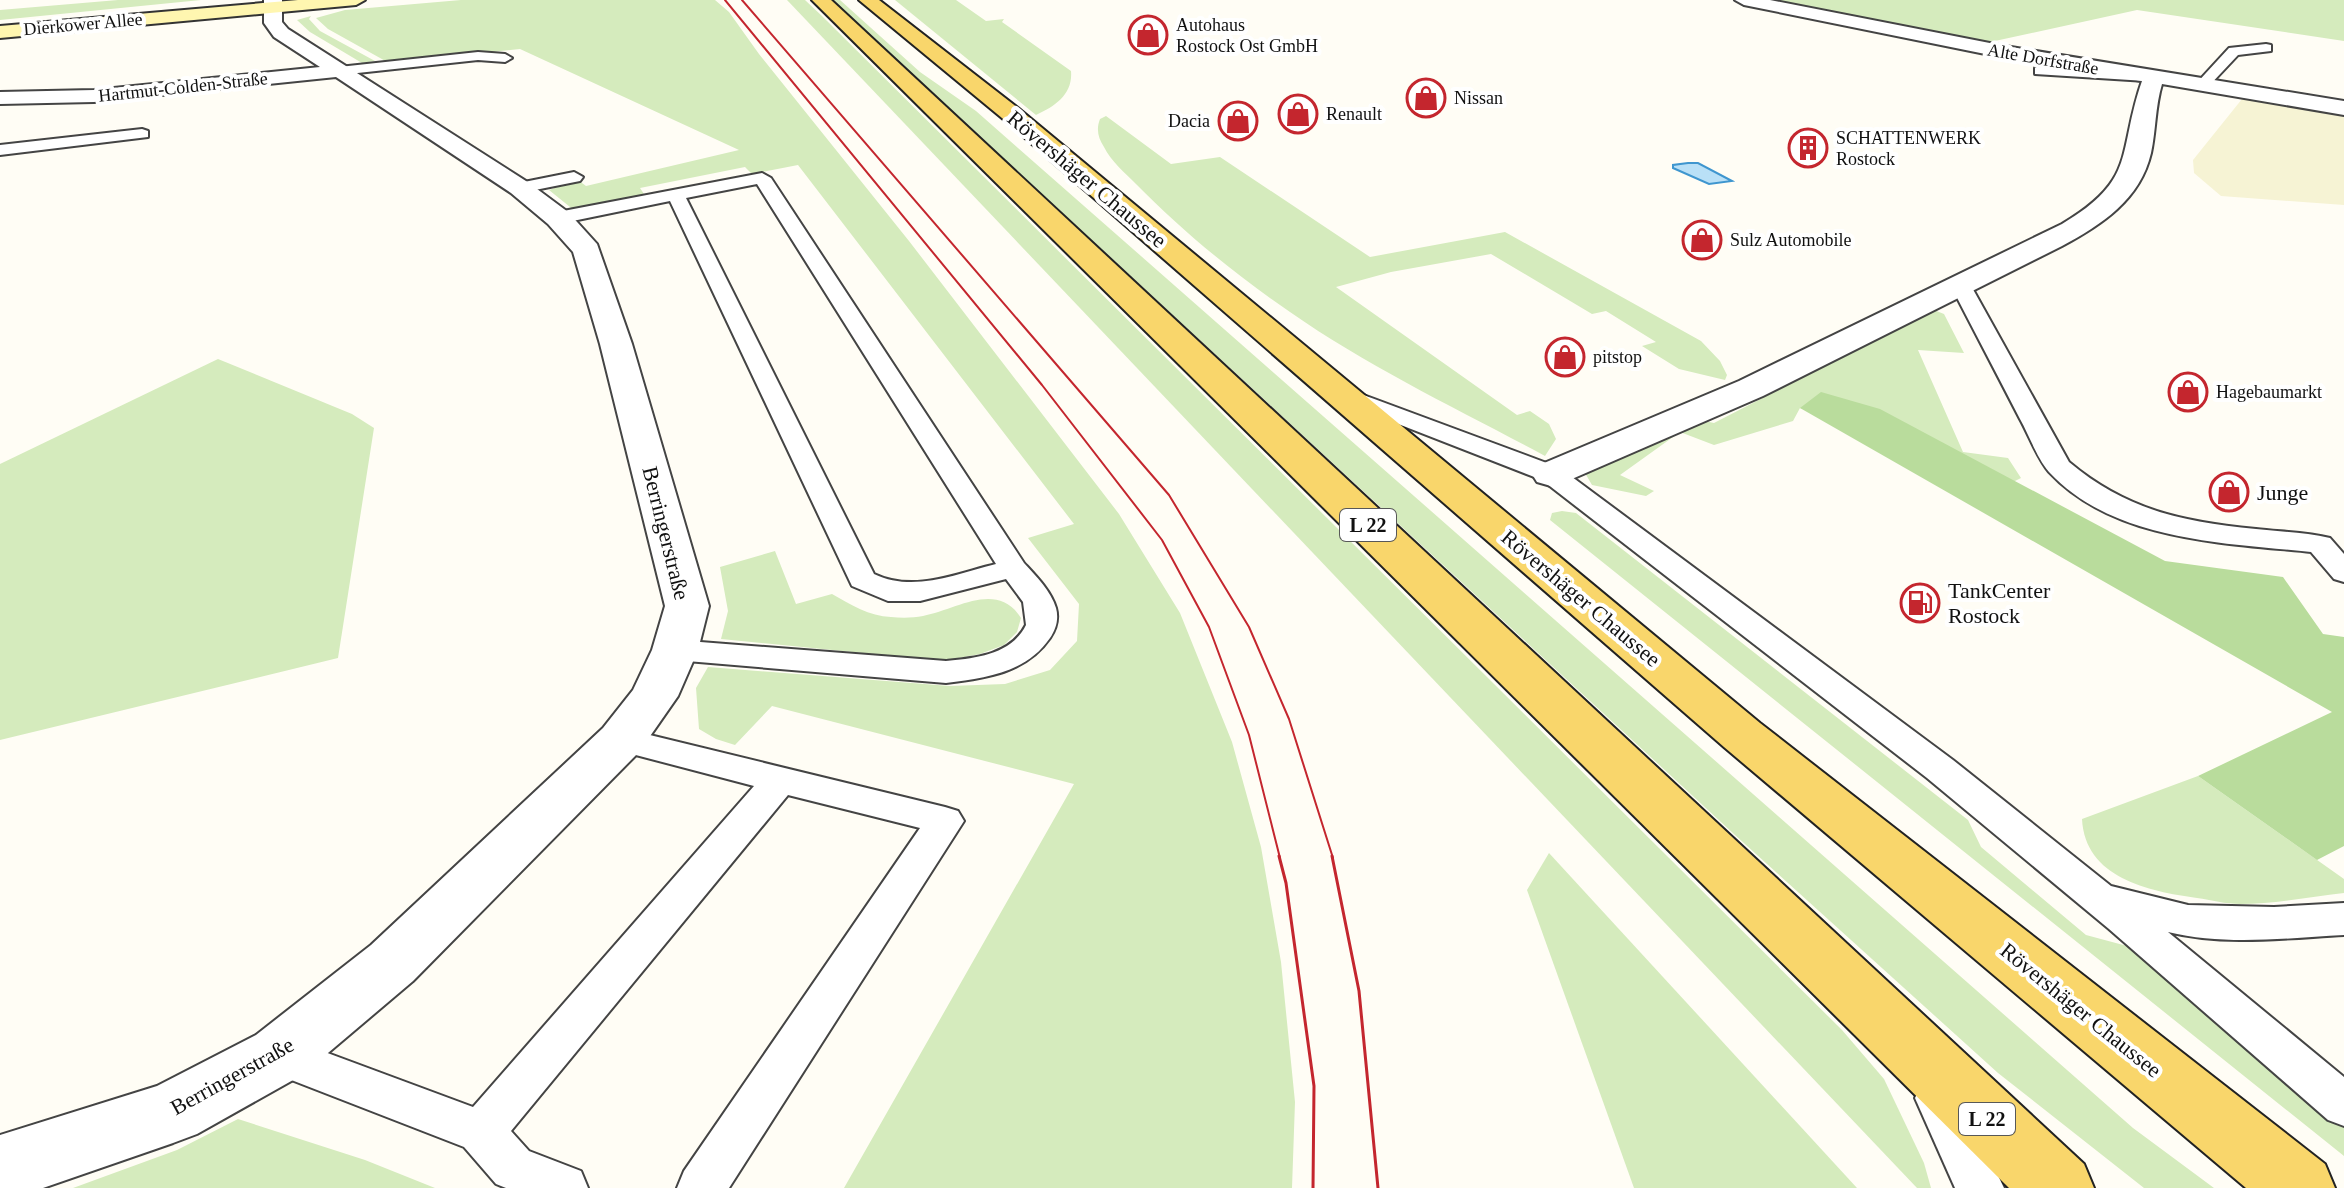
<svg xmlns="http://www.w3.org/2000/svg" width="2344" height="1188" font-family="Georgia,serif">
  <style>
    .farmland { fill: #f6f3d4 }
    .green { fill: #d5ebbd }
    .forest { fill: #b9dc9c }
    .water { fill: #b9e0f7; stroke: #3f96cf; stroke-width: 2 }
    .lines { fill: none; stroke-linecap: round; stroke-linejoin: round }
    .lane-casing { stroke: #444; stroke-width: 4 }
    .street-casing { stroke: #444; stroke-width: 4 }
    .secondary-casing { stroke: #333; stroke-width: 4 }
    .primary-casing { stroke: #222; stroke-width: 4 }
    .lane { fill: #fff; fill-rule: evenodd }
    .street { fill: #fff; fill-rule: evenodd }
    .secondary { fill: #fff6b0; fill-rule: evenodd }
    .primary { fill: #f9d66b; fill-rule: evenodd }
    .tram-far1 { stroke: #c4262e; stroke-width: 2 }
    .tram { stroke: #c4262e; stroke-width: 3 }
    .labels { text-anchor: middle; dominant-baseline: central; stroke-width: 8; stroke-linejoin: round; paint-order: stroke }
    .far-street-label { font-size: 18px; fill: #111; stroke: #fff }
    .far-poi-label { font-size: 18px; fill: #111; stroke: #fff; text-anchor: start }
    .shield { fill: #fff; stroke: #585858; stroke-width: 2 }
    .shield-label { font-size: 20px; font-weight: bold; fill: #111 }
    .street-label { font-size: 22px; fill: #111; stroke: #fff }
    .poi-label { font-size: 22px; fill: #111; stroke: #fff; text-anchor: start }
  </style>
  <rect width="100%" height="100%" fill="#fffdf5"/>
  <path class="farmland" d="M 2242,99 L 2344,115 L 2344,205 L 2221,196 L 2194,173 L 2193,160 Z"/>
  <g class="green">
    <path d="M 118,0 L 201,0 L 0,20 L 0,10 Z"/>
    <path d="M 461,0 L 715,0 L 729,12 L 759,54 L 909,241 L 1119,514 L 1180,613 L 1232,742 L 1261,847 L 1281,962 L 1295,1102 L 1292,1188 L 844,1188 L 1074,784 L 772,706 L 735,745 L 716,739 L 699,729 L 696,688 L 708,667 L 950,686 L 1005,684 L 1050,670 L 1077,641 L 1079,604 L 1028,538 L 1074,524 L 798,165 L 752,174 L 745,167 L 640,188 L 646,197 L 575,211 L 549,190 L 578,180 L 586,186 L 739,150 L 520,49 L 389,63 L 328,29 L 316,18 L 345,10 Z"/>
    <path d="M 787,0 L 805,0 L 822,16 L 1842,1030 L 1884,1079 L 1924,1163 L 1931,1188 L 1917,1188 Z"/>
    <path d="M 832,0 L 840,0 L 920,72 L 976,111 L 2133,1128 L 2214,1188 L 2144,1188 L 1998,1073 L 1735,835 Z"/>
    <path d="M 895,0 L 956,0 L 986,21 L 1004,19 L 1002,22 L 1071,71 C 1073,94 1056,106 1036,115 Z"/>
    <path d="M 1760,0 L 2344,0 L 2344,41 L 2137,10 L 1981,44 Z"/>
    <path d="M 311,16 L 309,19 L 320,31 L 375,61 L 362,63 L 310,32 L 297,20 Z"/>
    <path d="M 1106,116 L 1171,164 L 1220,157 L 1370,257 L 1505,232 L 1701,341 L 1720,361 L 1727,375 L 1725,380 L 1679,369 L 1642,346 L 1656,342 L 1606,311 L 1592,314 L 1491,254 L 1391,272 L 1336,287 L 1517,415 L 1530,411 L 1549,424 L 1556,439 L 1545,456 C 1460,410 1370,368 1290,312 C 1236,275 1182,231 1136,184 C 1125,173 1111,161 1104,147 C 1098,138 1096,129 1100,119 Z"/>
    <path d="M 1934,310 L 1944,314 L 1964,353 L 1918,350 L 1963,452 L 2008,458 L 2021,478 L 2013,482 L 1800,408 L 1793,421 L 1714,445 L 1680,432 L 1620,475 L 1654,491 L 1646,496 L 1592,485 L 1585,473 L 1691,418 L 1714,423 Z"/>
    <path d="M 218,359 L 352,414 L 374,428 L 338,658 L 0,740 L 0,464 Z"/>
    <path d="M 1562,511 L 1576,513 L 1968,820 L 1981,847 L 2086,935 L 2127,946 L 2266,1057 L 2344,1127 L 2344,1156 L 1550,520 L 1552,513 Z"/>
    <path d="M 775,551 L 796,604 L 832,594 C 851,605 869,616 891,617 C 901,618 913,618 923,616 C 956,610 997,580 1021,618 L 1017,632 L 1004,645 L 980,654 L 943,661 L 721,639 L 728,611 L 720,567 Z"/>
    <path d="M 2198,776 L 2344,879 L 2344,893 C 2310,897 2274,904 2240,904 C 2226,904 2211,900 2197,898 C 2148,891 2085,878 2082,819 Z"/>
    <path d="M 1549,853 L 1857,1188 L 1634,1188 L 1527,890 Z"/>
    <path d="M 238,1119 L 365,1160 L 435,1188 L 73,1188 L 177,1150 Z"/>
  </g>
  <path class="forest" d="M 1821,392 L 1880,409 L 2165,561 L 2283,577 L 2323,634 L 2344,637 L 2344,846 L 2317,860 L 2198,776 L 2332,712 L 1800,408 Z"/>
  <path class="water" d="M 1688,163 L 1698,163 L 1732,181 L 1709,184 L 1673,168 L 1673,165 Z"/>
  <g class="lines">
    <g class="lane-casing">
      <g id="lane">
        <path d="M 2266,44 L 2271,45 L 2271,51 L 2238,55 L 2206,89 L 2196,89 L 2194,86 L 2229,48 Z"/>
        <path d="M 478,52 L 505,54 L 512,58 L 505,62 L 478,60 L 339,75 L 332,71 L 339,67 Z"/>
        <path d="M 2040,67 L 2146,73 L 2153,77 L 2146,81 L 2035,74 L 2035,68 Z"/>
        <path d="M 142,129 L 148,131 L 148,137 L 0,155 L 0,145 Z"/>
        <path d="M 574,172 L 583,177 L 580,181 L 520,193 L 511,188 L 514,184 Z"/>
        <path d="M 762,173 L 771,178 L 1024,563 C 1036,576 1051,591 1056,608 C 1059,619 1056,629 1050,638 C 1026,673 986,678 946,683 L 675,660 L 664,657 L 659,650 L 664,643 L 675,640 L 946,661 C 975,658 1011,655 1026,625 L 1023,602 L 1006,579 L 920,601 L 888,601 L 852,586 L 670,201 L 558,224 L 549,218 L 558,212 ZM 757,184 L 996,564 C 955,574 914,593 874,574 L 686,198 Z"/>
        <path d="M 1960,278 L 1970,284 L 2069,462 C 2126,510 2183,522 2256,529 C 2281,532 2306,532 2330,538 L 2344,554 L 2344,582 L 2334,579 L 2311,552 C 2224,543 2113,541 2049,472 C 2037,458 2029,435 2020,419 C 1997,374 1973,329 1950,284 Z"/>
        <path d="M 1342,387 L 1560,468 L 1953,760 L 2111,886 L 2188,905 L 2274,907 L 2344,903 L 2344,935 C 2287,938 2224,946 2168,932 L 2344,1077 L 2344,1126 L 2328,1120 L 2109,929 L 1927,778 L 1542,480 L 1334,399 L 1330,394 L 1334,389 Z"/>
        <path d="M 621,728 L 945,807 L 958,811 L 964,821 L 729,1188 L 677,1188 L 684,1171 L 920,828 L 788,795 L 511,1131 L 529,1151 L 581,1171 L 588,1188 L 506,1188 L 496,1184 L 464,1147 L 263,1069 L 257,1055 L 263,1041 L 279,1035 L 473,1107 L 754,786 L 609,748 L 604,740 L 609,732 Z"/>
        <path d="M 1938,1077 L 1954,1083 L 2004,1188 L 1955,1188 L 1915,1098 L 1922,1083 Z"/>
      </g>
    </g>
    <g class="street-casing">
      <g id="street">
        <path d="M 264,0 L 282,0 L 282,22 L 288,29 L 529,183 L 568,212 L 597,244 L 632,344 L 709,606 L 698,650 L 678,696 L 639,752 L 413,981 L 302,1075 L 197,1134 L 173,1143 L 43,1188 L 0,1188 L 0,1135 L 157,1086 L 256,1035 L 371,945 L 603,728 L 633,690 L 652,650 L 665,606 L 600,344 L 573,252 L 548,224 L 511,193 L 336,77 L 94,102 L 0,104 L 0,92 L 94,90 L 320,67 L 274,37 L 264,23 Z"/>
        <path d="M 1735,0 L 1770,0 L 2005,46 L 2344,101 L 2344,115 L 2162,84 C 2155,107 2156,130 2151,153 C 2140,200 2101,225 2062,246 L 1763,396 L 1565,482 L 1551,486 L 1537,482 L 1532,474 L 1537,466 L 1739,381 L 2062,224 C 2138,179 2117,153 2142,81 L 2005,58 L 1744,5 Z"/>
      </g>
    </g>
    <g class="secondary-casing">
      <path id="secondary" d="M 298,0 L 365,0 L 356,5 L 0,38 L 0,26 Z"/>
    </g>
    <g class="primary-casing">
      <g id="primary">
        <path d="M 812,0 L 831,0 L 2084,1164 L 2094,1188 L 2009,1188 Z"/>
        <path d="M 859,0 L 879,0 L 1018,108 L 1760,723 L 2325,1164 L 2335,1188 L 2246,1188 L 1724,747 L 1002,118 Z"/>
      </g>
    </g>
    <use href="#lane" class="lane"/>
    <use href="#street" class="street"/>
    <use href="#secondary" class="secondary"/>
    <use href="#primary" class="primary"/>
    <g class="tram-far1">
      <path d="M 725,0 L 1042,385 L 1162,540 L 1209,627 L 1249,735 L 1280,858"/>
      <path d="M 742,0 L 1169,495 L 1249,627 L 1289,719 L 1333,858"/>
    </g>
    <g class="tram">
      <path d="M 1279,856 L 1286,883 L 1314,1086 L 1313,1188"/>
      <path d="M 1332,856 L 1359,991 L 1378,1188"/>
    </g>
  </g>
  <defs>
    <g id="shop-ring" transform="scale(2)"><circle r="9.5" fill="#fff" stroke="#c4262e" stroke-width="1.5"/><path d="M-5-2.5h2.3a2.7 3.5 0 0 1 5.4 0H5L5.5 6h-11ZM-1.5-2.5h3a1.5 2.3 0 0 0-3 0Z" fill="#c4262e"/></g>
    <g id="building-ring" transform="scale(2)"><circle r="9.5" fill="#fff" stroke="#c4262e" stroke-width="1.5"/><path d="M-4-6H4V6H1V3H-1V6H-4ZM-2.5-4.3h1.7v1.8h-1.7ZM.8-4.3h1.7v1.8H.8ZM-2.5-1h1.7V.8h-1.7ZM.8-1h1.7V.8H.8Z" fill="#c4262e"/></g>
    <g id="fuel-ring" transform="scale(2)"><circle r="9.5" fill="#fff" stroke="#c4262e" stroke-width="1.5"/><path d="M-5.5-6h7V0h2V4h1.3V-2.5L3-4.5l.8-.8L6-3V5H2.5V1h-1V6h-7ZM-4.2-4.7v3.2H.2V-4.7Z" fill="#c4262e"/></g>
  </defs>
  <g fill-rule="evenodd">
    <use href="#shop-ring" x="1148" y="35"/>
    <use href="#shop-ring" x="1426" y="98"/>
    <use href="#shop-ring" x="1298" y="114"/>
    <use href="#shop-ring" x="1238" y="121"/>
    <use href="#building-ring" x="1808" y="148"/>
    <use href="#shop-ring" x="1702" y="240"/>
    <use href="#shop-ring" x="1565" y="357"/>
    <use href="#shop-ring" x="2188" y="392"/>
    <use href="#shop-ring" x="2229" y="492"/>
    <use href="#fuel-ring" x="1920" y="603"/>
  </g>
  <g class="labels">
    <g class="far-street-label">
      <text transform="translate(83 24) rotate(-5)">Dierkower Allee</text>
      <text transform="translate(2043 59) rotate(10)">Alte Dorfstraße</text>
      <text transform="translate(183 87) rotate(-6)">Hartmut-Colden-Straße</text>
    </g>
    <g class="far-poi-label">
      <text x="1176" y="25">Autohaus<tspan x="1176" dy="21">Rostock Ost GmbH</tspan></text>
      <text x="1454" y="98">Nissan</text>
      <text x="1326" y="114">Renault</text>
      <text x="1210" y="121" text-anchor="end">Dacia</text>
      <text x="1836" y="138">SCHATTENWERK<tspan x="1836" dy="21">Rostock</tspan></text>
      <text x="1730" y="240">Sulz Automobile</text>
      <text x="1593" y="357">pitstop</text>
      <text x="2216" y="392">Hagebaumarkt</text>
    </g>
    <g class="shield">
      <rect x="1340" y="509" width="56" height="32" rx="6"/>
      <rect x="1959" y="1103" width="56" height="32" rx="6"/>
    </g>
    <g class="shield-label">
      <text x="1368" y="525">L 22</text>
      <text x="1987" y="1119">L 22</text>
    </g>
    <g class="street-label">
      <text transform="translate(1087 179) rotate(40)">Rövershäger Chaussee</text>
      <text transform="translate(666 533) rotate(76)">Berringerstraße</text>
      <text transform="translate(1581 598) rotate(40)">Rövershäger Chaussee</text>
      <text transform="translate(2081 1010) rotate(39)">Rövershäger Chaussee</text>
      <text transform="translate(232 1076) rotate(-29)">Berringerstraße</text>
    </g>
    <g class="poi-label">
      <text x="2257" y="492">Junge</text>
      <text x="1948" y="590">TankCenter<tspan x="1948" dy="25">Rostock</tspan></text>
    </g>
  </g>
</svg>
